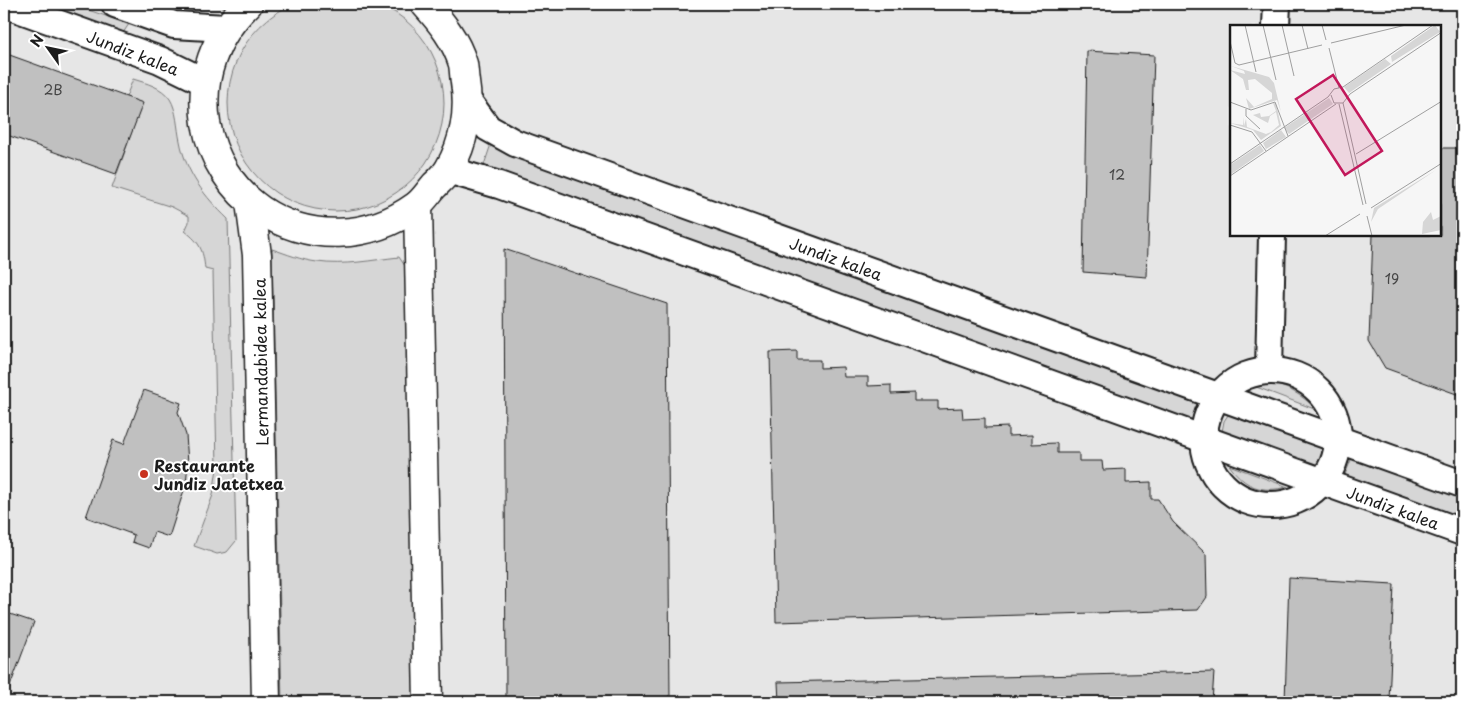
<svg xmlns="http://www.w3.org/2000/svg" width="1466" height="706" font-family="'Playpen Sans',sans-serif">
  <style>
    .built { fill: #e6e6e6; fill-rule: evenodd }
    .green { fill: #d6d6d6; stroke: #797979 }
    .building { fill: #c0c0c0; stroke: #1c1c1c }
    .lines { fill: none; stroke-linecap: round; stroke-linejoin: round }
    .minor-casing { stroke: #1c1c1c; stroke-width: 30 }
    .tertiary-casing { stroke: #1c1c1c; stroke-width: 31 }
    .minor { stroke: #fff; stroke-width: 26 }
    .tertiary { stroke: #fff; stroke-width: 28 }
    .poi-dot { fill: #c8321e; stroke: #fff; stroke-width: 2 }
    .labels { text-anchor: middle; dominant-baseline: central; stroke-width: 4; stroke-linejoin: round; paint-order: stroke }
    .number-label { font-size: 14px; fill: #454545 }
    .street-label { font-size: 16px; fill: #1c1c1c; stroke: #fff }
    .poi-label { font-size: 16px; font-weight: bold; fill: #1c1c1c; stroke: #fff; text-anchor: start }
    .inset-road { fill: none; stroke: #9f9f9f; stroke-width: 1 }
    .view { fill: #c2185b; fill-opacity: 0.15; stroke: #c2185b; stroke-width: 2.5 }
    .inset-edge { fill: none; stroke: #1c1c1c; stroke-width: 2.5 }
  </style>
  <rect width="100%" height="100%" fill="#f6f6f6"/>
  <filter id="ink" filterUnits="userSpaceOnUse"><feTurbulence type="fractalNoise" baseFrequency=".02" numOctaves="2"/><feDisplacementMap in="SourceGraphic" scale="10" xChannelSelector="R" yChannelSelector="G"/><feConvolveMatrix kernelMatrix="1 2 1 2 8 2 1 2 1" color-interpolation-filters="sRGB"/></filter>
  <g filter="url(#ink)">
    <path class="built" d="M 4,4 L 1462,4 L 1462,702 L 4,702 ZM 1231,26 L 1440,26 L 1440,235 L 1231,235 Z"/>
    <g class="green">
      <circle cx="336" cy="103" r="108"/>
      <path d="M 34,4 L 71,4 L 129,24 L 123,33 Z"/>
      <path d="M 133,79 C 146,83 162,87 170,99 C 177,110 177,128 180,141 C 186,173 205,197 228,219 L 236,541 L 227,552 L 217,554 L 194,546 L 213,495 L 217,468 L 213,271 L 205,269 C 203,249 200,243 185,231 L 189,222 L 189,216 L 172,207 L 112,188 L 142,103 L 126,97 Z"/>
      <path d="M 491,144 L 1202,400 L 1197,411 L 1194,423 L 483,168 Z"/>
      <path d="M 272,249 C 287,254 301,260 317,262 C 344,266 372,260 399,257 L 407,269 L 418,702 L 282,702 Z"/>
      <path d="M 1264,383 C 1286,385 1301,394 1317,410 L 1251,385 Z"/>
      <path d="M 1230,412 L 1323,444 L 1321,457 L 1315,466 L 1222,432 L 1224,421 Z"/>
      <path d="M 1353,455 L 1462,495 L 1462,519 L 1344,477 Z"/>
      <path d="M 1229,465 L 1288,487 C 1261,493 1246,488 1229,465 Z"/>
    </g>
    <g class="building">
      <path d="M 1087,51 L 1154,55 L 1147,277 L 1083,272 Z"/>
      <path d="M 4,53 L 143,103 L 116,174 L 4,134 Z"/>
      <path d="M 1440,148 L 1462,148 L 1462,396 L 1385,368 L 1369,341 L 1373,235 L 1440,235 Z"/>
      <path d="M 504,249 L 667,304 L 670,702 L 506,702 Z"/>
      <path d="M 797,351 L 797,360 L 820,360 L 820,368 L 843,367 L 844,377 L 868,377 L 868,386 L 891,385 L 891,394 L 914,393 L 914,401 L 938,401 L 938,409 L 962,408 L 963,419 L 985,418 L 985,428 L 1008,427 L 1008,436 L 1032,435 L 1032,444 L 1057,443 L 1057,453 L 1079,453 L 1079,461 L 1102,461 L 1103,470 L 1126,469 L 1126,483 L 1151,482 L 1151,499 L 1158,499 L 1173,522 L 1206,554 L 1207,597 L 1198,610 L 776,622 L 770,352 Z"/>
      <path d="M 144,390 L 181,403 L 178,412 L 186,435 L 188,463 L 186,484 L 169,537 L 154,532 L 149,548 L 132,542 L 134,535 L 86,517 L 113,440 L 124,444 Z"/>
      <path d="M 1289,578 L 1394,584 L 1389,702 L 1285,702 Z"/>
      <path d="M 4,612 L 34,622 L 6,697 L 4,697 Z"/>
      <path d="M 1214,672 L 1212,702 L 779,702 L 778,682 Z"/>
    </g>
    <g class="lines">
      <g class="minor-casing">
        <g id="minor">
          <path d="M 4,4 L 160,60 L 205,82"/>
          <path d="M 115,4 L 174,25 L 226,28"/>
          <path d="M 1276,26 L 1277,4"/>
          <path d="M 468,101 L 488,128 L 515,143 L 1462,484"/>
          <path d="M 448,170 L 499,185 L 1462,532"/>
          <circle cx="1271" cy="438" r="67"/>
          <path d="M 1269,371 L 1272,235"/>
        </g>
      </g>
      <g class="tertiary-casing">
        <g id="tertiary">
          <path d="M 248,4 C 215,35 199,78 206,123 C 212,158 232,190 261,210 C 309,242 369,240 416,206 C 423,201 428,193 434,186 C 439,181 445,176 449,169 C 464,143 470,112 465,82 C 464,76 464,69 463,64 C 456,40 441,22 425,4"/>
          <path d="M 250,202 L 257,255 L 266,702"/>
          <path d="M 418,205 L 428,702"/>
        </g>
      </g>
      <use href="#minor" class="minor"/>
      <use href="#tertiary" class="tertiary"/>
    </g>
  </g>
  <circle class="poi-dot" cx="144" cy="474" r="5"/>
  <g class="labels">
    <g class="number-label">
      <text x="53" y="89">2B</text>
      <text x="1117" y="174">12</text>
      <text x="1392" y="278">19</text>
    </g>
    <g class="street-label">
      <text transform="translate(133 52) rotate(21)">Jundiz kalea</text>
      <text transform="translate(836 258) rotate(20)">Jundiz kalea</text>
      <text transform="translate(260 362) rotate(-91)">Lermandabidea kalea</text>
      <text transform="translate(1393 507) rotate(20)">Jundiz kalea</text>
    </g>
    <g class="poi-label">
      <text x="154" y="465">Restaurante<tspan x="154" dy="18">Jundiz Jatetxea</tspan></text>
    </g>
  </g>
  <g transform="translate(1230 25)">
    <rect width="211" height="211" fill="#f6f6f6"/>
    <path d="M 205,0 L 210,7 L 162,37 L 161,31 ZM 155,34 L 161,39 L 119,68 L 114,62 ZM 1,41 L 39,52 L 44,58 L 51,87 L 47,75 L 19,84 L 16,73 L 24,82 L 42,74 L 42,68 L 25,54 L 18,55 L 19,65 L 16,65 L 13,54 L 0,45 L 15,49 L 14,46 ZM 99,73 L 103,79 L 59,109 L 54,103 ZM 43,78 L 46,78 L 51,101 L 31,115 L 23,105 L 0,98 L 13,100 L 13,92 L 14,101 L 16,94 L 17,102 L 36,109 L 41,107 L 49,100 L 46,87 L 40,91 L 38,98 L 23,90 L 30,88 L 31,92 L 39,91 L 46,86 ZM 51,105 L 56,112 L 36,124 L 33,118 ZM 30,120 L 34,126 L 0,150 L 0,140 ZM 206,145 L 148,184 L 141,197 L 144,183 ZM 201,187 L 203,195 L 211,191 L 211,205 L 192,209 L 193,197 Z" fill="#d6d6d6"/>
    <path class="inset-road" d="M 15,0 L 26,47M 33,0 L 46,55M 52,0 L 64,51M 72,0 L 78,24M 92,0 L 96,15M 0,16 L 5,38 L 9,40 L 92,20M 101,18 L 176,0M 99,23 L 109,63M 101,70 L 104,78 L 113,78 L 120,69 L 212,7M 0,77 L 21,85 L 45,77 L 58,111M 113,78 L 136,179M 109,79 L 133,180M 16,84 L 16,91 L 30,104M 0,100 L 22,107 L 36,126M 126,129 L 212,76M 0,139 L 98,72 L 104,64 L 113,62 L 203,0M 0,151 L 106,79M 141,183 L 212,138M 137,191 L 142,211M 95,211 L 130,189"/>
    <path class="view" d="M 103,50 L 152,126 L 115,150 L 66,74 Z"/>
    <rect width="211" height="211" class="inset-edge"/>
  </g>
  <rect width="1466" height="706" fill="none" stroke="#fff" stroke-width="20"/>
  <rect x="10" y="10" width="1446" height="686" fill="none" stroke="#1c1c1c" stroke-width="2" filter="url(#ink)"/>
  <g transform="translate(48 48) rotate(303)" stroke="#ffffff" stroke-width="4" paint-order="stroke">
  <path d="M0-4L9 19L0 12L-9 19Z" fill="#1c1c1c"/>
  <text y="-8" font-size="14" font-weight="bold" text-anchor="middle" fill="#1c1c1c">N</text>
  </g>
</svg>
